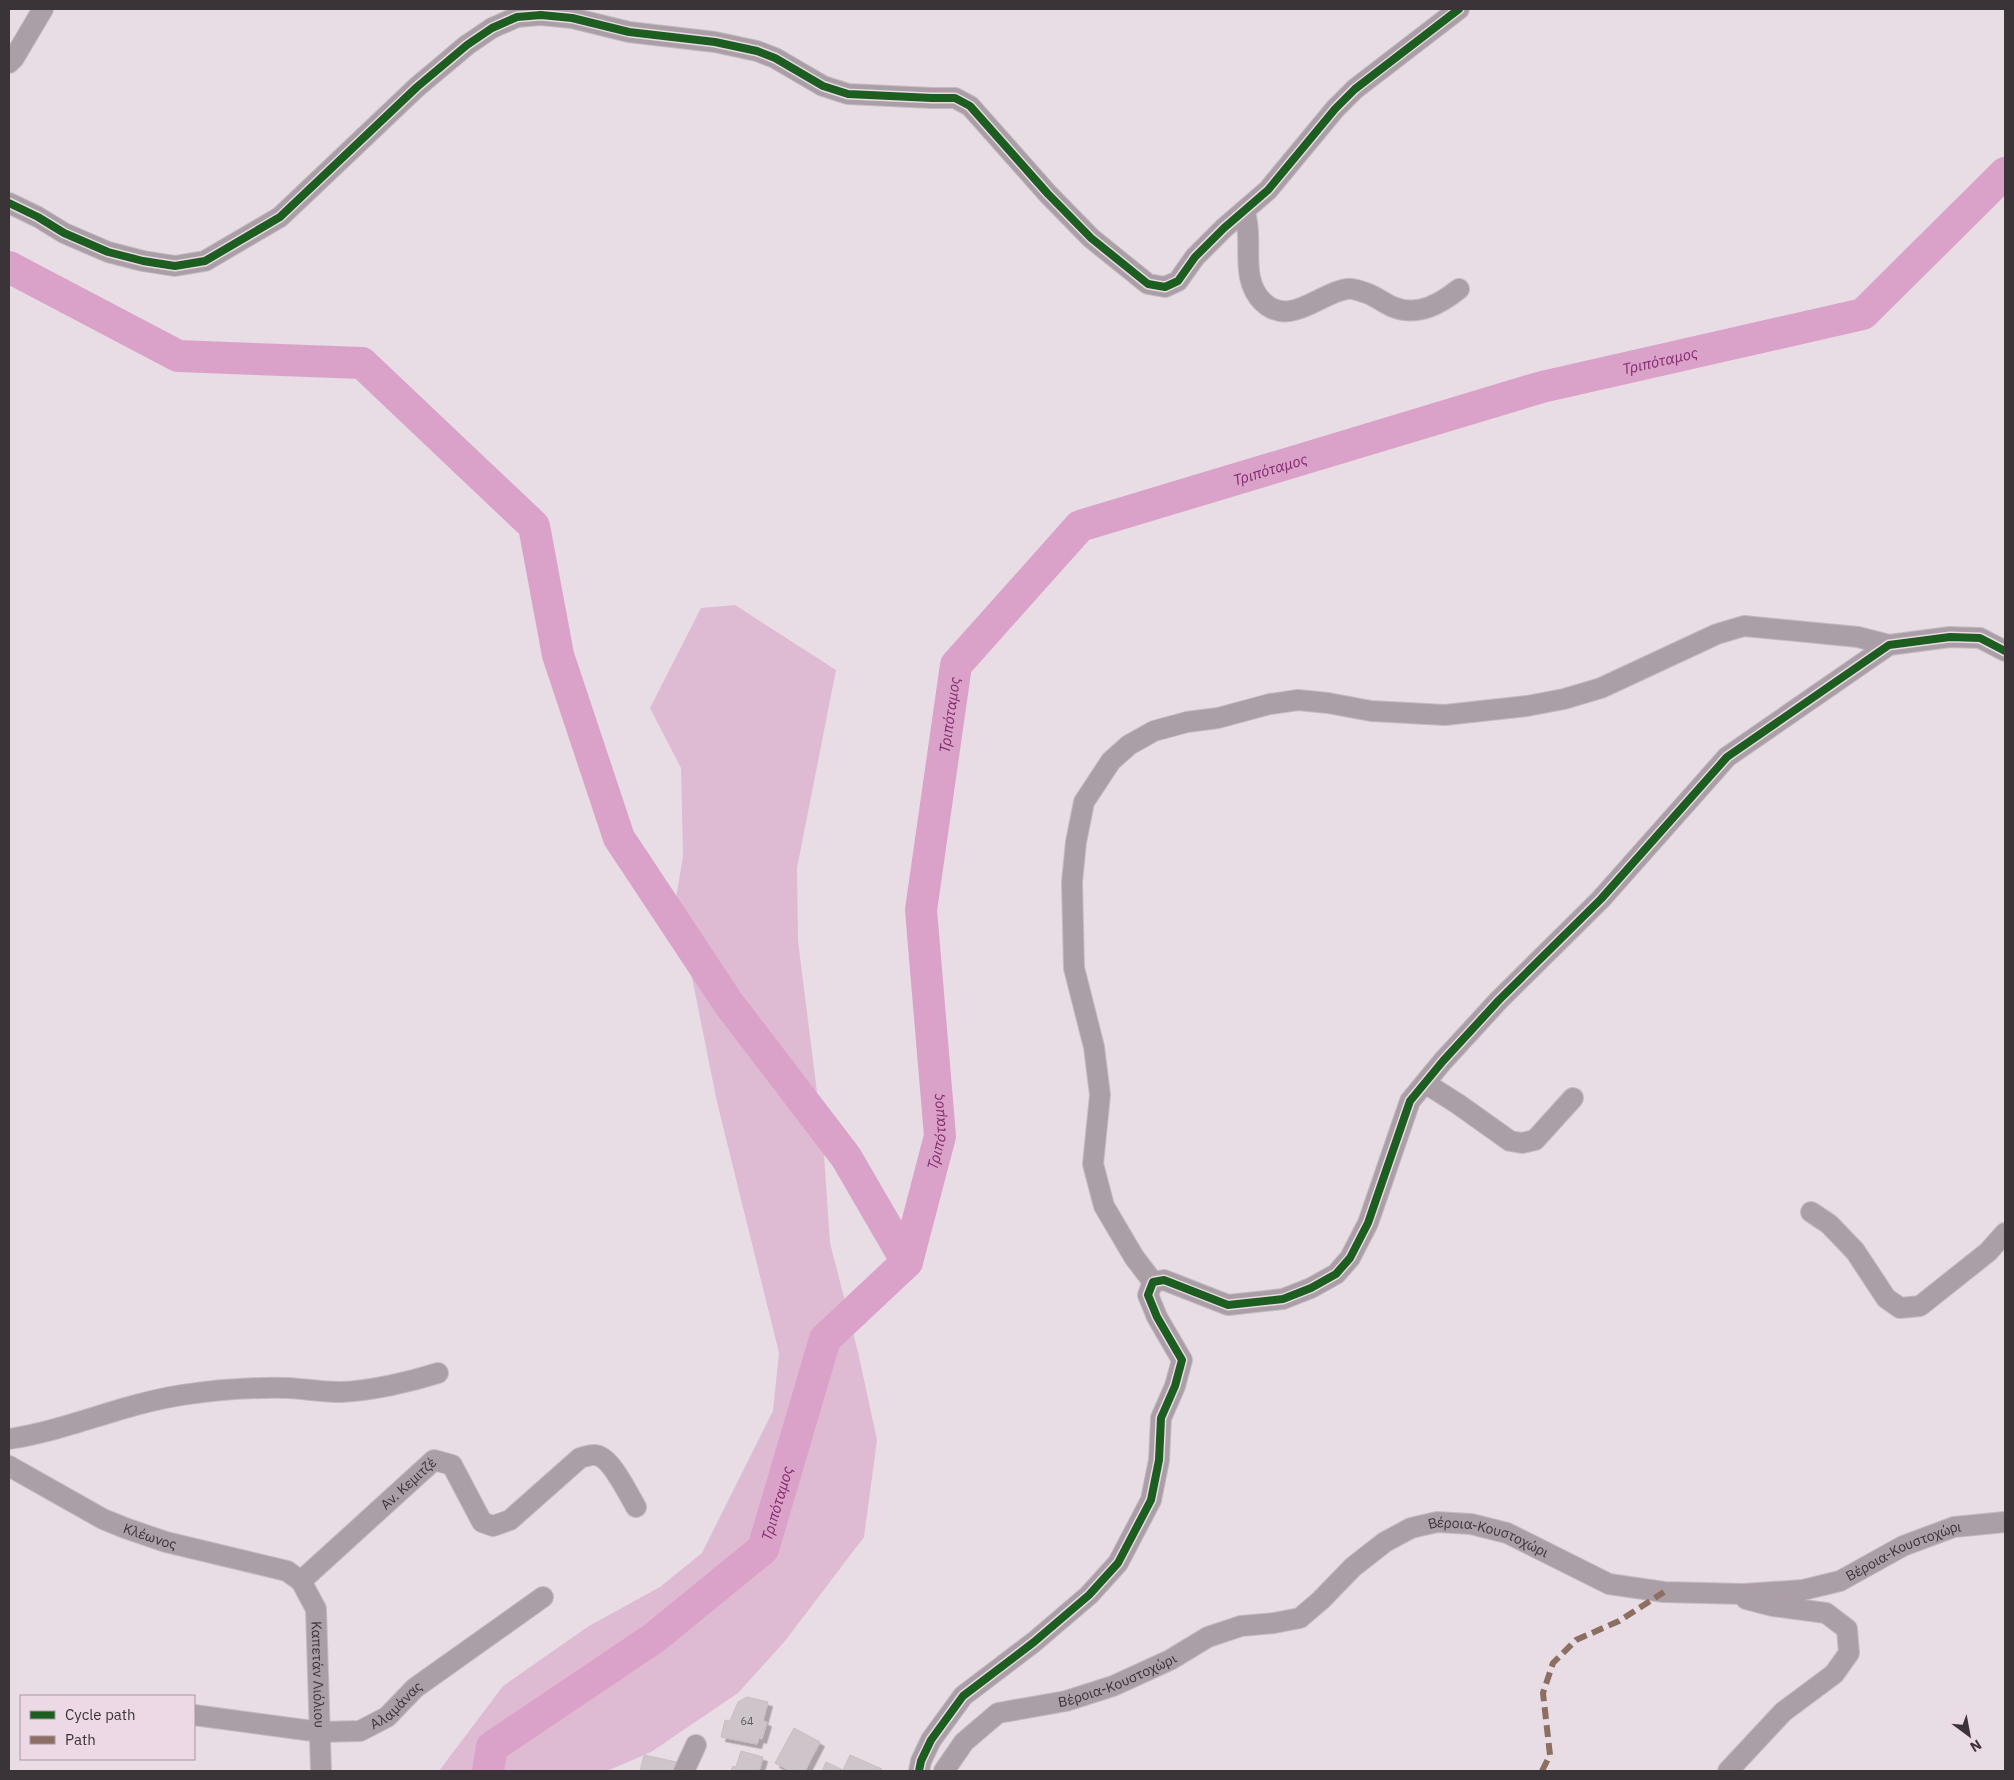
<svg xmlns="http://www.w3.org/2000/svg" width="2014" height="1780" font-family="'IBM Plex Sans',sans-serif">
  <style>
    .green { fill: #dfbad3 }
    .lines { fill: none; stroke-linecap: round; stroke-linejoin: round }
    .river { stroke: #dba2c9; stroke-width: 32 }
    .building { fill: #cdc5ca; stroke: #c6bec3; filter: url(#shadow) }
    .minor-casing { stroke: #c4bcc1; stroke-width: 22 }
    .minor { stroke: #ab9fa7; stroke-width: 20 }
    .quiet { stroke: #8d6e63; stroke-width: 6; stroke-dasharray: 12 6; stroke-linecap: butt }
    .cycleway-casing { stroke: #ecd9e5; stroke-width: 11 }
    .cycleway { stroke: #1b5e20; stroke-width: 8 }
    .labels { text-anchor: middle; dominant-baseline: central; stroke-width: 4; stroke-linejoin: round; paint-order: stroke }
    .number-label { font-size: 11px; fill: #615a5f }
    .street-label { font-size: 14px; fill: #3a3338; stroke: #ecd9e5 }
    .water-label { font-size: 15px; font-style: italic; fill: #83296e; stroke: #ecd9e5 }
  </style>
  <defs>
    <filter id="shadow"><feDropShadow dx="4.5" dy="4.5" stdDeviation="0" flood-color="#0004"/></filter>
  </defs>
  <rect width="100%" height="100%" fill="#e8dde4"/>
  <path class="green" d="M 735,605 L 836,670 L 797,868 L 798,941 L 823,1140 L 830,1243 L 858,1352 L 877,1440 L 864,1537 L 785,1641 L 738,1693 L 651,1752 L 607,1771 L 439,1771 L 503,1686 L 589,1626 L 660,1587 L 702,1553 L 773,1411 L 779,1353 L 717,1102 L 676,898 L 683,856 L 681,768 L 650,708 L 701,608 Z"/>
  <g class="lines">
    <g class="river">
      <path d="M 9,267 L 178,356 L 362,363 L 534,526 L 558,655 L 619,838 L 729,1004 L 846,1157 L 907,1262"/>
      <path id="s1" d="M 488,1771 L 492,1747 L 654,1638 L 763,1549 L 825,1339 L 907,1262 L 940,1136 L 921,910 L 956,665 L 1080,526 L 1542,387 L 1863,314 L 2005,173"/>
    </g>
  </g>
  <g class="building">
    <path d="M 747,1697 L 768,1702 L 763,1721 L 767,1722 L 762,1739 L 759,1738 L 757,1744 L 721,1737 L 725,1720 L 730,1721 L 738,1702 Z"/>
    <path d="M 794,1728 L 820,1742 L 805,1771 L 790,1771 L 775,1763 Z"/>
    <path d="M 741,1751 L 763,1757 L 759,1771 L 731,1771 L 733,1766 L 736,1767 Z"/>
    <path d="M 644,1755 L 681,1763 L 679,1771 L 640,1771 Z"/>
    <path d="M 850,1755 L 882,1769 L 880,1771 L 822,1771 L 826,1762 L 843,1770 Z"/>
  </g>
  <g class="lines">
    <g class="minor-casing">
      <g id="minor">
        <path d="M 9,63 L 14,58 L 43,9"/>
        <path d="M 9,203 L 38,217 L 64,233 L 108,252 L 143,261 L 175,266 L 205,261 L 280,217 L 417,87 L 467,45 L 492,28 L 517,17 L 541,15 L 572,18 L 629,32 L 715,42 L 757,51 L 775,58 L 823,86 L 848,94 L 932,98 L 955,98 L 970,106 L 1048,194 L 1091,238 L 1148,284 L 1165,287 L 1178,281 L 1195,257 L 1224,228 L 1268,190 L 1335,109 L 1355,89 L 1459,9"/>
        <path d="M 1244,211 C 1255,239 1238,278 1263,302 C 1290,328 1321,292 1347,289 C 1353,288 1360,291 1366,293 C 1376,296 1383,303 1393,307 C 1418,317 1440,304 1459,289"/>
        <path d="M 1425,1083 L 1458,1104 L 1510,1141 L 1522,1143 L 1535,1140 L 1573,1098"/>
        <path d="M 1811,1212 L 1829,1224 L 1855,1251 L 1886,1298 L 1900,1308 L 1920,1306 L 1988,1252 L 2005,1233"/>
        <path d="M 1153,1282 L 1134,1257 L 1104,1206 L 1093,1164 L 1100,1095 L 1094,1047 L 1074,968 L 1072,882 L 1076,842 L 1084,802 L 1111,761 L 1129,745 L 1154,731 L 1187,722 L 1218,718 L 1270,704 L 1298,700 L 1328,703 L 1371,711 L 1445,715 L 1527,706 L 1564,699 L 1601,688 L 1717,634 L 1744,626 L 1858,637 L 1889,645"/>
        <path d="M 9,1439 C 68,1430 123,1404 182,1395 C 216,1390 253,1387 288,1388 C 305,1389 323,1392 341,1392 C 370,1391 410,1382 438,1373"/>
        <path id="s2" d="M 9,1466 L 103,1519 L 125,1528 L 166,1542 L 287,1571 L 301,1581 L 316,1609 L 321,1771"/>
        <path id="s3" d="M 301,1581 L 434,1460 L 452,1465 L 482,1522 L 493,1526 L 510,1520 L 580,1458 C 585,1457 591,1454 595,1455 C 611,1456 628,1494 636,1507"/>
        <path id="s4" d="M 194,1715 L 320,1732 L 360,1731 L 387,1717 L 415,1688 L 543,1597"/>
        <path d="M 684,1771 L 696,1745"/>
        <path d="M 919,1771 L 921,1761 L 931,1740 L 963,1696 L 1034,1642 L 1089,1595 L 1118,1563 L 1151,1500 L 1159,1460 L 1161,1418 L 1175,1386 L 1182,1360 L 1157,1317 L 1148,1295 L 1153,1282 L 1164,1280 L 1228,1305 L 1283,1299 L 1311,1288 L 1336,1274 L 1350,1258 L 1368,1223 L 1410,1101 L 1443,1061 L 1499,1000 L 1601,899 L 1727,757 L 1889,645 L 1950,637 L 1980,638 L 2005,651"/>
        <path id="s5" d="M 944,1771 L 964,1742 L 998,1713 L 1066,1701 L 1113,1686 L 1170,1660 L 1208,1637 L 1241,1626 L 1274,1623 L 1300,1618 L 1321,1600 L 1353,1567 L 1385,1542 L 1411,1528 L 1437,1522 L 1471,1524 L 1507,1533 L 1609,1584 L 1664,1592 L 1743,1594 L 1803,1590 L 1840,1581 L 1903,1546 L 1954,1527 L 2005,1522"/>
        <path d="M 1728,1771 L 1783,1712 L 1834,1674 L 1849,1653 L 1847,1629 L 1826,1613 L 1773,1606 L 1746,1599"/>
      </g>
    </g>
    <use href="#minor" class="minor"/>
    <path class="quiet" d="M 1542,1771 L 1550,1755 L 1543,1693 L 1553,1663 L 1576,1640 L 1619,1621 L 1664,1592"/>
    <g class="cycleway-casing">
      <g id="cycleway">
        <path d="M 9,203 L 38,217 L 64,233 L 108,252 L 143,261 L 175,266 L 205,261 L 280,217 L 417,87 L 467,45 L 492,28 L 517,17 L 541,15 L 572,18 L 629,32 L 715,42 L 757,51 L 775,58 L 823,86 L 848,94 L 932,98 L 955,98 L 970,106 L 1048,194 L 1091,238 L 1148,284 L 1165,287 L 1178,281 L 1195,257 L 1224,228 L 1268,190 L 1335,109 L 1355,89 L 1459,9"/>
        <path d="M 919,1771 L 921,1761 L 931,1740 L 963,1696 L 1034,1642 L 1089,1595 L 1118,1563 L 1151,1500 L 1159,1460 L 1161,1418 L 1175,1386 L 1182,1360 L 1157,1317 L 1148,1295 L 1153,1282 L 1164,1280 L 1228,1305 L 1283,1299 L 1311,1288 L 1336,1274 L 1350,1258 L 1368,1223 L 1410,1101 L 1443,1061 L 1499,1000 L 1601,899 L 1727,757 L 1889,645 L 1950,637 L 1980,638 L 2005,651"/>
      </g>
    </g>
    <use href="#cycleway" class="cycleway"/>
  </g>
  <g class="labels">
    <g class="number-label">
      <text x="747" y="1721">64</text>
    </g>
    <g class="street-label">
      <text stroke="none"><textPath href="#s3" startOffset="145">Αν. Κεμιτζέ</textPath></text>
      <text stroke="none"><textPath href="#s2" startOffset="158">Κλέωνος</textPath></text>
      <text stroke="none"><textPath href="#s5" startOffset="624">Βέροια-Κουστοχώρι</textPath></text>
      <text stroke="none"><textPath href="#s5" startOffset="1059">Βέροια-Κουστοχώρι</textPath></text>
      <text stroke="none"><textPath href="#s2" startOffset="414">Καπετάν Λιόλιου</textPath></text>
      <text stroke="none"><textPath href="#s5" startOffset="204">Βέροια-Κουστοχώρι</textPath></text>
      <text stroke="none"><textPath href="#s4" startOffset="212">Αλαμάνας</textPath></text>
    </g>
    <g class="water-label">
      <text stroke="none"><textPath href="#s1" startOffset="2086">Τριπόταμος</textPath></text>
      <text stroke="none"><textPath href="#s1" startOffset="1681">Τριπόταμος</textPath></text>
      <text stroke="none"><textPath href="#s1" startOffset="1246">Τριπόταμος</textPath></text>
      <text stroke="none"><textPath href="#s1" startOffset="826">Τριπόταμος</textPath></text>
      <text stroke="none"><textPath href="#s1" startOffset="408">Τριπόταμος</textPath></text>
    </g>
  </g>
  <rect width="2014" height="1780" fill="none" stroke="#3a3338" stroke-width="20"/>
  <rect x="20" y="1695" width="175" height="65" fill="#ecd9e5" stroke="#a597a0"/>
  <rect x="30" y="1711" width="25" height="8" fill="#1b5e20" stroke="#a597a0"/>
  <text x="65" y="1720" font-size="15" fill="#3a3338">Cycle path</text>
  <rect x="30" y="1736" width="25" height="8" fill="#8d6e63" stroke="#a597a0"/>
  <text x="65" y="1745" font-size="15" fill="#3a3338">Path</text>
  <g transform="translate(1969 1735) rotate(148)" stroke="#ecd9e5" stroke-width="4" paint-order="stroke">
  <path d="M0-4L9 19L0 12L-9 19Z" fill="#3a3338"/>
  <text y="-8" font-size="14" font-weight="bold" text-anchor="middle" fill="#3a3338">N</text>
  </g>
</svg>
